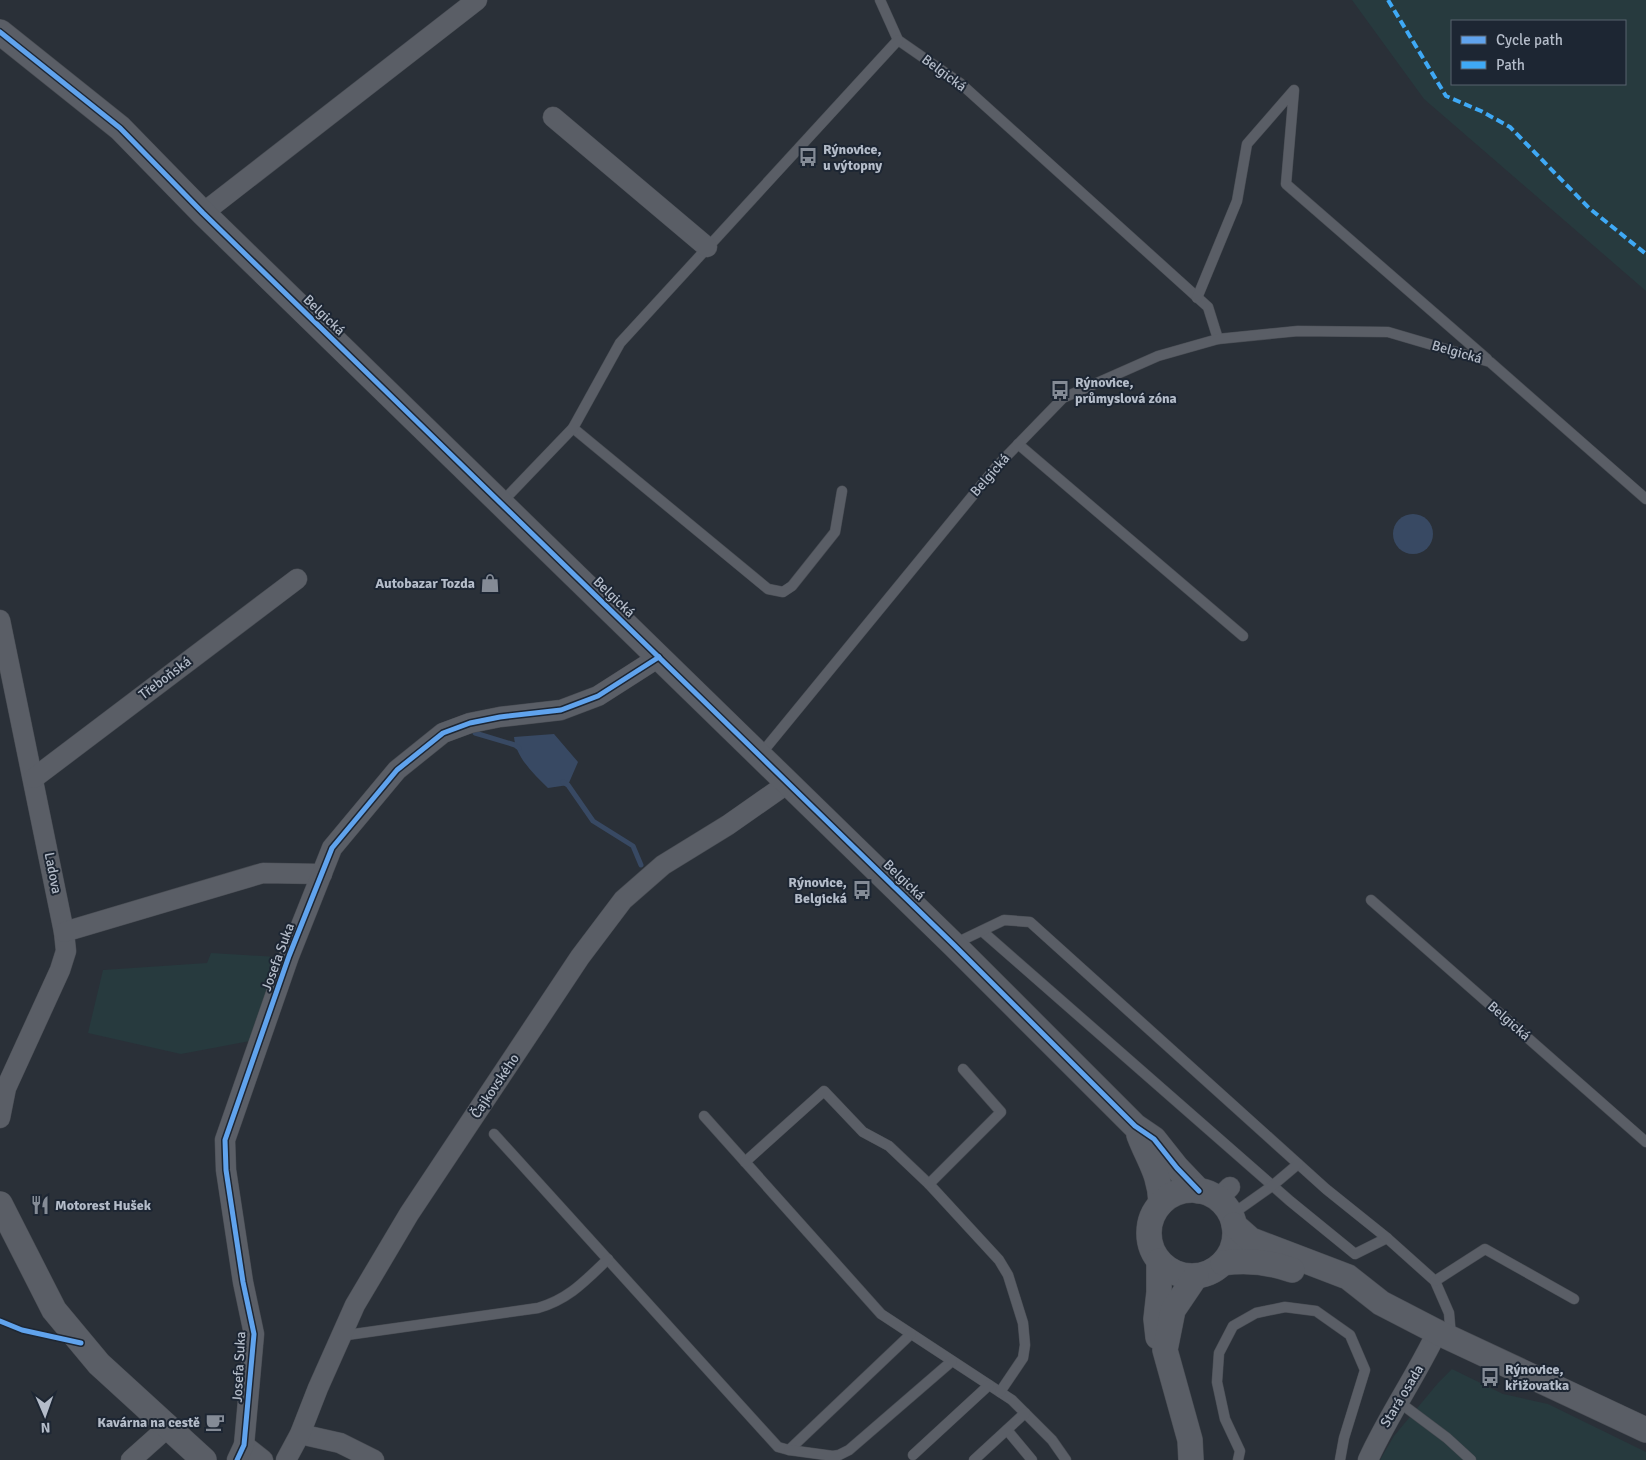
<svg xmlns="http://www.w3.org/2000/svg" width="1646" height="1460" font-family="Signika,sans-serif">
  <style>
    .green { fill: #273a3e; fill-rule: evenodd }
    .water { fill: #384963 }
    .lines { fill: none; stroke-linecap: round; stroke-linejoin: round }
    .stream { stroke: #384963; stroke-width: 5 }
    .service-casing { stroke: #484c53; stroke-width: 11 }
    .minor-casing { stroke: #484c53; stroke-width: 21 }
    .tertiary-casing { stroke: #484c53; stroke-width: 26 }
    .service { stroke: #5a5e66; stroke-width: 10 }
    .minor { stroke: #5a5e66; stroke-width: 20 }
    .tertiary { stroke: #5a5e66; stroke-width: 25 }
    .quiet { stroke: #3fa9f5; stroke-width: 4; stroke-dasharray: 8 4; stroke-linecap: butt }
    .cycleway-casing { stroke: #1d2633; stroke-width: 8 }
    .cycleway { stroke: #60a3ed; stroke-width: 5 }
    .labels { text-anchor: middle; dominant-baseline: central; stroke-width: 4; stroke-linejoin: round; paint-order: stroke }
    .street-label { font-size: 14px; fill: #b4bcc9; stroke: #1d2633 }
    .poi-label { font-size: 14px; font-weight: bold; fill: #b4bcc9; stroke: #1d2633; text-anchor: start }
  </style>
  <rect width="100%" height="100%" fill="#2a3038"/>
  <g class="green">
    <path d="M 1352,0 L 1646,0 L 1646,291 L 1424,99 ZM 1625,21 L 1625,84 L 1452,84 L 1452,21 Z"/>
    <path d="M 211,953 L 278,957 L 250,1041 L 181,1054 L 88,1033 L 103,970 L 207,963 Z"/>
    <path d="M 1452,1369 L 1503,1394 L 1548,1404 L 1646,1452 L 1646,1460 L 1380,1460 L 1394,1436 L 1438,1383 Z"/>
  </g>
  <g class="water">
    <circle cx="1413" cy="534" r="20"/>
    <path d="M 554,734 L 578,762 L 568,785 L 548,788 C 534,774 516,758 514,737 Z"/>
  </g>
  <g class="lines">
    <g class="stream">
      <path d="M 475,733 L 515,745 L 519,748"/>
      <path d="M 563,782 L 568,785 L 593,821 L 633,846 L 641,865"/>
    </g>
    <g class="service-casing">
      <g id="service">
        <path d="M 880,0 L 898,40 L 960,83 L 1208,307 L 1218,339"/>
        <path d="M 1197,298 L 1237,201 L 1247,144 L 1294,90 L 1286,184 L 1487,359"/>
        <path d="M 573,428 L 768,589 L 783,592 L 792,586 L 835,532 L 842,491"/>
        <path d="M 1018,444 L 1243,636"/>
        <path d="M 501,503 L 573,428 L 620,343 L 898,40"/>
        <path d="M 760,755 L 997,466 L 1063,398 L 1158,356 L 1218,339 L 1298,331 L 1388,332 L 1490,362 L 1646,499"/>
        <path d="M 1371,900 L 1646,1142"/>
        <path d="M 982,931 L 1290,1201 L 1355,1254 L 1387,1238"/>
        <path d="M 954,944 L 1004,920 L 1030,922 L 1326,1189 L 1387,1238 L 1435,1281 L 1449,1313 L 1451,1336"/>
        <path d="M 704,1116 L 881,1314 L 1012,1400 L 1052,1440 L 1066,1460"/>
        <path d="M 494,1134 L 778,1447 L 789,1450 L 911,1334"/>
        <path d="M 745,1162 L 824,1091 L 863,1132 L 889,1146 L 929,1184 L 999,1260 L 1008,1275 L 1023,1323 L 1025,1345 L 1023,1358 L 1000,1392"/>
        <path d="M 929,1184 L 1001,1112 L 963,1069"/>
        <path d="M 1231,1215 L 1272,1186 L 1298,1164"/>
        <path d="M 1435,1281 L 1485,1249 L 1574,1299"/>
        <path d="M 340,1336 L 538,1308 C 569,1299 585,1281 608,1259"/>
        <path d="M 1399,1402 L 1447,1438 L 1471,1460"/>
        <path d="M 1007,1430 L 1032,1460"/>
        <path d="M 789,1450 L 833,1456 L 839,1455 L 849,1450 L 952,1361"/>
        <path d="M 913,1455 L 989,1385"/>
        <path d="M 974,1460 L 1025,1413"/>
        <path d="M 1238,1460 L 1240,1451 L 1225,1419 L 1217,1382 L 1219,1353 L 1233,1326 L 1256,1313 L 1285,1307 L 1316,1311 L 1350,1335 L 1365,1370 L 1344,1438 L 1340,1460"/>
      </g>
    </g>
    <g class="minor-casing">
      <g id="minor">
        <path d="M 553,117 L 707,247"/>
        <path d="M 203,213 L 477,0"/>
        <path d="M 0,620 L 64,932 L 66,951 L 60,970 L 6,1088 L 0,1118"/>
        <path d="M 34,778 L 297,579"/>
        <path d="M 64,932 L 263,873 L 322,874"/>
        <path d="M 1218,1199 L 1230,1187"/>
        <path d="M 300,1434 L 340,1443 L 374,1460"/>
        <path d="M 244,1445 L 263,1460"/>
        <path d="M 131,1460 L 168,1427"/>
        <path d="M 237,1460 L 244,1445 L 254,1334 L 243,1282 L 226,1170 L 225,1140 L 289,956 L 332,848 L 397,770 L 443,733 L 470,723 L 500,717 L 561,710 L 598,696 L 659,657"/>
        <path d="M 286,1460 L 300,1434 L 318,1388 L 355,1305 L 409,1214 L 580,957 L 623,900 L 663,865 L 728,825 L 788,783"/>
        <path d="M 1368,1460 C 1388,1416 1416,1376 1437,1332"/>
      </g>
    </g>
    <g class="tertiary-casing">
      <g id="tertiary">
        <path d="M 0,32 L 120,128 L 203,213 L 954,945 L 1135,1126 L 1154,1139 L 1177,1168 L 1199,1191"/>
        <path d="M 1139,1135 C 1149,1161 1160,1174 1161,1203"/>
        <circle cx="1192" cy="1233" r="43"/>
        <path d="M 0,1204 L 54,1310 L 99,1364 L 204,1460"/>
        <path d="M 1234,1225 L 1251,1240 L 1348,1277 L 1381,1303 L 1437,1332 L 1646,1430"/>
        <path d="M 1223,1263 C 1248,1259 1269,1262 1292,1270"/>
        <path d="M 1158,1337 L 1156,1319 L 1159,1292 L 1159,1261"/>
        <path d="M 1191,1460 L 1190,1440 L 1165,1350 L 1173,1310 L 1196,1276"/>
      </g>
    </g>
    <use href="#service" class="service"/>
    <use href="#minor" class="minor"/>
    <use href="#tertiary" class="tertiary"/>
    <path class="quiet" d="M 1388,0 L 1446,96 L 1481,111 L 1510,127 L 1589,208 L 1646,254"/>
    <g class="cycleway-casing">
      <g id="cycleway">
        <path d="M 0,32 L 120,128 L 203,213 L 954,945 L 1135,1126 L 1154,1139 L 1177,1168 L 1199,1191"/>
        <path d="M 0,1321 L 22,1330 L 81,1343"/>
        <path d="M 237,1460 L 244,1445 L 254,1334 L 243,1282 L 226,1170 L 225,1140 L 289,956 L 332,848 L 397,770 L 443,733 L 470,723 L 500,717 L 561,710 L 598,696 L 659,657"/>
      </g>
    </g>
    <use href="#cycleway" class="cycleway"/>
  </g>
  <defs>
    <g id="bus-bare" transform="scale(1.5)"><path d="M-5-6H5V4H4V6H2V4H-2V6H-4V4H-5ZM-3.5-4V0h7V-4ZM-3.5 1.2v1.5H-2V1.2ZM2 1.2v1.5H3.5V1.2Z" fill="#848b96" stroke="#1d2633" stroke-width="2.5" paint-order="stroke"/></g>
    <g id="shop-bare" transform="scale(1.5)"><path d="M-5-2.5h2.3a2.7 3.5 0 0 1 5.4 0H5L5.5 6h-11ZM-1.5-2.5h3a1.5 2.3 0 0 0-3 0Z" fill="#848b96" stroke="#1d2633" stroke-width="2.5" paint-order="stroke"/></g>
    <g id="restaurant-bare" transform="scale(1.5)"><path d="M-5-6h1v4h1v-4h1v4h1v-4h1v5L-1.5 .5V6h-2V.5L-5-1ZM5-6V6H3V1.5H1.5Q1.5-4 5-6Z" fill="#848b96" stroke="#1d2633" stroke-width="2.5" paint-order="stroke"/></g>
    <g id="cafe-bare" transform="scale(1.5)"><path d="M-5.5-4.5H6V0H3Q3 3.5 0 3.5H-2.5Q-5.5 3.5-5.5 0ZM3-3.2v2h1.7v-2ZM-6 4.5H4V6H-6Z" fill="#848b96" stroke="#1d2633" stroke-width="2.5" paint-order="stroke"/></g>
  </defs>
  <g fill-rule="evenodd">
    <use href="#bus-bare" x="808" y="157"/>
    <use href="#bus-bare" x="1060" y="390"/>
    <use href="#shop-bare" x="490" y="583"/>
    <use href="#bus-bare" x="862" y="890"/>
    <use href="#restaurant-bare" x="40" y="1205"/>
    <use href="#bus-bare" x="1490" y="1377"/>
    <use href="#cafe-bare" x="215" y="1422"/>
  </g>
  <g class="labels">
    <g class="street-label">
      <text transform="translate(944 73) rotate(37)">Belgická</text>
      <text transform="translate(324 315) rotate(44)">Belgická</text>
      <text transform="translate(1457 352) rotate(16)">Belgická</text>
      <text transform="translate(990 475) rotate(-49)">Belgická</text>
      <text transform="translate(614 597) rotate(44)">Belgická</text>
      <text transform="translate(165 678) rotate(-37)">Třeboňská</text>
      <text transform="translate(53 873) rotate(79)">Ladova</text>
      <text transform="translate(904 880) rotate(44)">Belgická</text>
      <text transform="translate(278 957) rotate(-70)">Josefa Suka</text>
      <text transform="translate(1509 1021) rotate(41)">Belgická</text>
      <text transform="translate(495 1086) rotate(-56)">Čajkovského</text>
      <text transform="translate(239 1367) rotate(-87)">Josefa Suka</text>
      <text transform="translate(1402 1396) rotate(-59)">Stará osada</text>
    </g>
    <g class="poi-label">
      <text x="823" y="149">Rýnovice,<tspan x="823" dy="16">u výtopny</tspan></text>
      <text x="1075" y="382">Rýnovice,<tspan x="1075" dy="16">průmyslová zóna</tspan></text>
      <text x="475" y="583" text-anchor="end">Autobazar Tozda</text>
      <text x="847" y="882" text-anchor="end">Rýnovice,<tspan x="847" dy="16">Belgická</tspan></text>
      <text x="55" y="1205">Motorest Hušek</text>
      <text x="1505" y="1369">Rýnovice,<tspan x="1505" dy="16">křižovatka</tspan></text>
      <text x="200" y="1422" text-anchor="end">Kavárna na cestě</text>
    </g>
  </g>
  <rect x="1451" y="20" width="175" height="65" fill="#1d2633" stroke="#59626f"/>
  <rect x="1461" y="36" width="25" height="8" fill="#60a3ed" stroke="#59626f"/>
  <text x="1496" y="45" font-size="15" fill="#b4bcc9">Cycle path</text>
  <rect x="1461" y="61" width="25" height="8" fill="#3fa9f5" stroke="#59626f"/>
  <text x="1496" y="70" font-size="15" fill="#b4bcc9">Path</text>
  <g transform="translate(45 1415) rotate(178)" stroke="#1d2633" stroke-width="4" paint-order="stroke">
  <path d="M0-4L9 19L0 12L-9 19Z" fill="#b4bcc9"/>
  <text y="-8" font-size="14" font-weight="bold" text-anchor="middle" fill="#b4bcc9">N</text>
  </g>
</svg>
